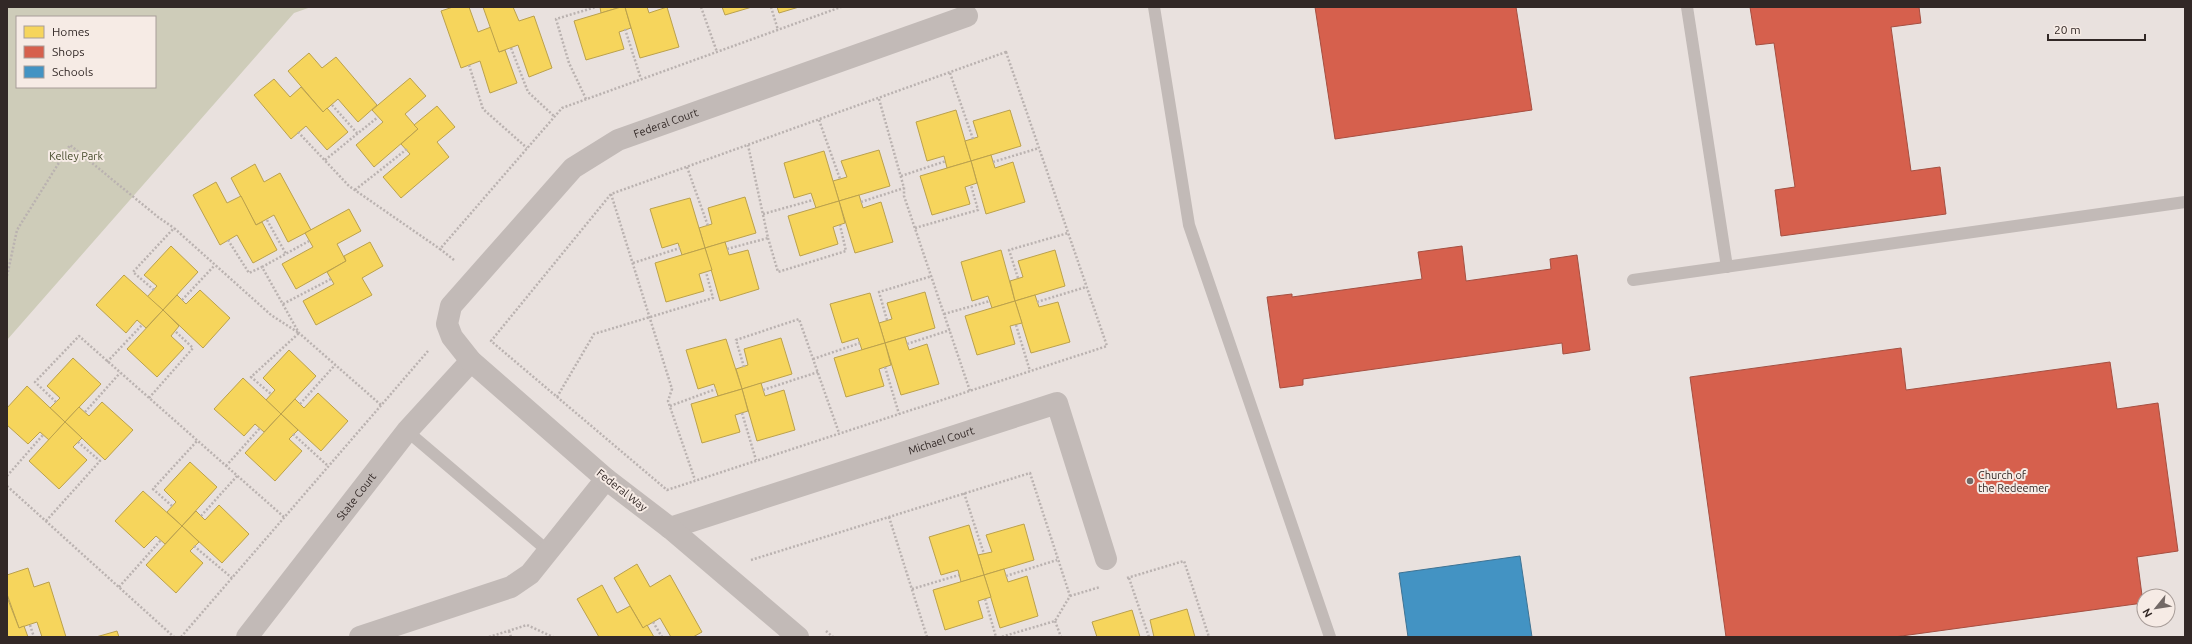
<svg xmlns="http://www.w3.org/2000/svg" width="2192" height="644" font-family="Ubuntu,sans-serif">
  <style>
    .green { fill: #ceccb9; fill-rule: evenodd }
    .homes { fill: #f6d55c; stroke: #bba14c }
    .shops { fill: #d6604d; stroke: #a54f41 }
    .schools { fill: #4393c3; stroke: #3e7394 }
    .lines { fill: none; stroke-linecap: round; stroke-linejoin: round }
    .path { stroke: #bab2b0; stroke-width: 2.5; stroke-dasharray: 2 2; stroke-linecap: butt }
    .lane { stroke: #c2bab7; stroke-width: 12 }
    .street { stroke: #c2bab7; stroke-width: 22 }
    .poi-dot { fill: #726966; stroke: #f6ebe5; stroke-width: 1.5 }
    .labels { text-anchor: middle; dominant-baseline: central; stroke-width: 4; stroke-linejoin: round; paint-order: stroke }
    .street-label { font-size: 11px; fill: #322826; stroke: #f6ebe5 }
    .park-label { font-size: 11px; fill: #484d2d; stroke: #f6ebe5 }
    .poi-label { font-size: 11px; fill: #322826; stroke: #f6ebe5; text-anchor: start }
  </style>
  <rect width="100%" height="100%" fill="#e9e1de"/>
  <path class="green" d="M 7,7 L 311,7 L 294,13 L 7,340 ZM 17,17 L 155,17 L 155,87 L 17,87 Z"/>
  <g class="homes">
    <path d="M 453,7 L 469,7 L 478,32 L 491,27 L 499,52 L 505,50 L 517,83 L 490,93 L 480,61 L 461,68 L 441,11 Z"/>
    <path d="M 483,7 L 513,7 L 519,21 L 534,16 L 552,68 L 529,77 L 518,45 L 499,52 Z"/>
    <path d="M 600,7 L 621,7 L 601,13 Z"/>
    <path d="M 621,7 L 625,7 L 631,28 L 619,32 L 624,49 L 586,60 L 574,21 Z"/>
    <path d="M 625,7 L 647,7 L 649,13 L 667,7 L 679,47 L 640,58 Z"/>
    <path d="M 722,7 L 752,7 L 725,15 Z"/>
    <path d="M 777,7 L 799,7 L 779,13 Z"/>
    <path d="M 309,53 L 322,68 L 336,57 L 377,105 L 358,122 L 338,99 L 323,112 L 288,71 Z"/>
    <path d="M 410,78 L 426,96 L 405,114 L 418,129 L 374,167 L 356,145 L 383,122 L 372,110 Z"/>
    <path d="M 274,79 L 290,97 L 301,87 L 323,112 L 327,108 L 348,132 L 327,150 L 306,126 L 291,139 L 254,95 Z"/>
    <path d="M 437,106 L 455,127 L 437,142 L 449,157 L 401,198 L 383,177 L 410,154 L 401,144 L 418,129 L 414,125 Z"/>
    <path d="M 956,110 L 971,161 L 947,168 L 944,156 L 927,161 L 916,122 Z"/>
    <path d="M 1010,110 L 1021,146 L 971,161 L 965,141 L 978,137 L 973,121 Z"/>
    <path d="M 879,150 L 890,186 L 839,201 L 833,181 L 847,177 L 841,161 Z"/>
    <path d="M 824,151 L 839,201 L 816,208 L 811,193 L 794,198 L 784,163 Z"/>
    <path d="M 991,155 L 995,168 L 1013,162 L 1025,202 L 986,214 L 971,161 Z"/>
    <path d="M 971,161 L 977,183 L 965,187 L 970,204 L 932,215 L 920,176 Z"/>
    <path d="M 255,164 L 264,182 L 280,173 L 311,230 L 288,242 L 274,215 L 256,225 L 231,178 Z"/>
    <path d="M 216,182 L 227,203 L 241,196 L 256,225 L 262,222 L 277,250 L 253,263 L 237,235 L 220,245 L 193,195 Z"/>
    <path d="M 859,195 L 863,208 L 881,202 L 893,242 L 855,253 L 839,201 Z"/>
    <path d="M 745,197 L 756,233 L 705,248 L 699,228 L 712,224 L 708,208 Z"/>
    <path d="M 690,198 L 705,248 L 682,255 L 678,243 L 662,248 L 650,209 Z"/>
    <path d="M 839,201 L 845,223 L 833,227 L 838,244 L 800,256 L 788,216 Z"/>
    <path d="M 349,209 L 361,231 L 337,244 L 346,261 L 296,289 L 282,264 L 313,247 L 305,233 Z"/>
    <path d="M 370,242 L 383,266 L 362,278 L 372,295 L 316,325 L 303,301 L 334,284 L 327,272 L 346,261 L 344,256 Z"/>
    <path d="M 725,242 L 729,255 L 748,250 L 759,289 L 720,301 L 705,248 Z"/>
    <path d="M 171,246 L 198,272 L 163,310 L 147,297 L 157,286 L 144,275 Z"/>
    <path d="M 705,248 L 712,270 L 699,274 L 704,291 L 666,302 L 655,263 Z"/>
    <path d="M 1001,250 L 1015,301 L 992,308 L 988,296 L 972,301 L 961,262 Z"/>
    <path d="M 1055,250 L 1065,286 L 1015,301 L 1010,281 L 1023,277 L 1018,261 Z"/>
    <path d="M 124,275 L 163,310 L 146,328 L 137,320 L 126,333 L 96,305 Z"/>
    <path d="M 200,290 L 230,318 L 203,348 L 163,310 L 177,295 L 186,304 Z"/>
    <path d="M 925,292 L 935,328 L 885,343 L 879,323 L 892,319 L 887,303 Z"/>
    <path d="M 870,293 L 885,343 L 862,350 L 858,338 L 842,343 L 830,304 Z"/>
    <path d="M 1035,295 L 1039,307 L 1058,302 L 1070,342 L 1031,353 L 1015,301 Z"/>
    <path d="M 1015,301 L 1022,323 L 1010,326 L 1015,344 L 977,355 L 965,316 Z"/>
    <path d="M 163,310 L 179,326 L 171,336 L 184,348 L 157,377 L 127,349 Z"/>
    <path d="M 905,337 L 909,350 L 927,344 L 939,384 L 901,395 L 885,343 Z"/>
    <path d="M 781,338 L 792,374 L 742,389 L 736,369 L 748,365 L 744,349 Z"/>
    <path d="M 726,339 L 742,389 L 718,396 L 714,384 L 698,389 L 686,350 Z"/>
    <path d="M 885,343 L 891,365 L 879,369 L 884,386 L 846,397 L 834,358 Z"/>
    <path d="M 289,350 L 316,376 L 281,414 L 266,400 L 275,390 L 263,378 Z"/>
    <path d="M 73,358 L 101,384 L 65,422 L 50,408 L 60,398 L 47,386 Z"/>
    <path d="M 243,378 L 281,414 L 264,432 L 255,424 L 244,436 L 214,409 Z"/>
    <path d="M 761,383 L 765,396 L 784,390 L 795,430 L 757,441 L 742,389 Z"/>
    <path d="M 27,386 L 65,422 L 49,440 L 40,432 L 28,444 L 7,425 L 7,408 Z"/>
    <path d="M 742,389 L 748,411 L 735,415 L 740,432 L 702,443 L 691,404 Z"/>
    <path d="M 318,393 L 348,421 L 321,451 L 281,414 L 295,399 L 304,408 Z"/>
    <path d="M 102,402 L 133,430 L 105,460 L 65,422 L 79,407 L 89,416 Z"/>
    <path d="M 281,414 L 298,430 L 289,439 L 302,451 L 275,481 L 245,453 Z"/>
    <path d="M 65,422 L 82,438 L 73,447 L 87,460 L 59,489 L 29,461 Z"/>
    <path d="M 190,462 L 217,487 L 182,526 L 167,512 L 176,502 L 164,490 Z"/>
    <path d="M 143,491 L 182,526 L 165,544 L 156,536 L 144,548 L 115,521 Z"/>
    <path d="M 219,505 L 249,534 L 222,563 L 182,526 L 196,511 L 205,520 Z"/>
    <path d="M 1024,524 L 1034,560 L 984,575 L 978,555 L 992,552 L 986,535 Z"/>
    <path d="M 969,525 L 984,575 L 961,582 L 958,570 L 941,575 L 929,537 Z"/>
    <path d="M 182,526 L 199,542 L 190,551 L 203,563 L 176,593 L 146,565 Z"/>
    <path d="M 637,564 L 650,587 L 670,575 L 702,632 L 693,637 L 671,637 L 660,618 L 643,628 L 614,578 Z"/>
    <path d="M 28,568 L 34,587 L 49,582 L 66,637 L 42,637 L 37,622 L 19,628 L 7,594 L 7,575 Z"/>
    <path d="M 1004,569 L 1008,582 L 1027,576 L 1038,616 L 1000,628 L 984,575 Z"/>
    <path d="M 984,575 L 991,597 L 978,601 L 983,618 L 945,630 L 933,590 Z"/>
    <path d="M 602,585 L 617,613 L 630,606 L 643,628 L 647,625 L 654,637 L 599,637 L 577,599 Z"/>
    <path d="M 7,597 L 19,628 L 24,626 L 28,637 L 7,637 Z"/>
    <path d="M 1187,609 L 1195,637 L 1154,637 L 1150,620 Z"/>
    <path d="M 1132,610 L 1140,637 L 1097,637 L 1092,622 Z"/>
    <path d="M 117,631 L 119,637 L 96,637 Z"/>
  </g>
  <g class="shops">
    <path d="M 1315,7 L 1516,7 L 1532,110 L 1335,139 Z"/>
    <path d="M 1750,7 L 1919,7 L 1921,23 L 1891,27 L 1911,171 L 1940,167 L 1946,214 L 1781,236 L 1775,190 L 1795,187 L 1774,43 L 1756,45 Z"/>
    <path d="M 1462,246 L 1466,281 L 1551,269 L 1550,259 L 1577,255 L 1590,350 L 1563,354 L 1562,343 L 1303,379 L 1303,385 L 1280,388 L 1267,297 L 1292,294 L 1292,297 L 1422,279 L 1418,252 Z"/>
    <path d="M 1901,348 L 1906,390 L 2110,362 L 2117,409 L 2158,403 L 2178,551 L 2137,557 L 2143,603 L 1894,637 L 1726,637 L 1690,377 Z"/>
  </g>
  <path class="schools" d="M 1520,556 L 1532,637 L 1408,637 L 1399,573 Z"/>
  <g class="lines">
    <g class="path">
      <path d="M 701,7 L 717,52"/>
      <path d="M 771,7 L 778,30"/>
      <path d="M 625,29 L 641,79"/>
      <path d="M 511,48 L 528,92 L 555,117"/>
      <path d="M 1006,52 L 1107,346 L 667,490 L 491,341 L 611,194 Z"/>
      <path d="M 469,65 L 483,109 L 527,148"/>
      <path d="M 950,73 L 973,139"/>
      <path d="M 586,99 L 569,63 L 556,19 L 596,7"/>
      <path d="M 879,99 L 904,188 L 904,196 L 970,391"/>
      <path d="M 332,105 L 357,133"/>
      <path d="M 819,120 L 840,179"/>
      <path d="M 298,132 L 349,186 L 440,249"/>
      <path d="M 325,160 L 378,117"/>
      <path d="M 993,162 L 1039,148"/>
      <path d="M 687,167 L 708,226"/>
      <path d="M 901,176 L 946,161"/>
      <path d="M 355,190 L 407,149"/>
      <path d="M 611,194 L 672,389 L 668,401 L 695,480"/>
      <path d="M 861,202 L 904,188"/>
      <path d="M 763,214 L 813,200"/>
      <path d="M 267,220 L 286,254"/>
      <path d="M 915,228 L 978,210 L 971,185"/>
      <path d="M 768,238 L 778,272 L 846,251 L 840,225"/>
      <path d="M 228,240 L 249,273 L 262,267 L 299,333 L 381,405"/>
      <path d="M 727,249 L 768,238 L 748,145"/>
      <path d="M 454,260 L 440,249 L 562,108 L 841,7"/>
      <path d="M 633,263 L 680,248"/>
      <path d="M 262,267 L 309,241"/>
      <path d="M 7,276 L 17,230 L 70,145 L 158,217 L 174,228"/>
      <path d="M 1018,278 L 1009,250 L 1068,233"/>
      <path d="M 154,290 L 133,272 L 174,228 L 271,315 L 299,333 L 251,377 L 271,394"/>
      <path d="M 182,300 L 215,265"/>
      <path d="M 1037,302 L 1086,287"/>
      <path d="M 283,304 L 331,279"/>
      <path d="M 944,314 L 990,301"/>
      <path d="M 887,320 L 879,292 L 932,276"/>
      <path d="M 1016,325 L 1030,371"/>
      <path d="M 907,344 L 950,330"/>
      <path d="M 813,359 L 860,343"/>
      <path d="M 107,362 L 142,325"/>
      <path d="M 744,367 L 736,340 L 799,319 L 839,433"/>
      <path d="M 885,367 L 899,414"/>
      <path d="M 763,390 L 818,372"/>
      <path d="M 557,397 L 594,334 L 713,298 L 706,272"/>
      <path d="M 149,398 L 193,348 L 175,331"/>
      <path d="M 56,402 L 35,382 L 79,336 L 284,517"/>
      <path d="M 300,404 L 335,365"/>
      <path d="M 670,406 L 716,389"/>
      <path d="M 85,412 L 120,373"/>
      <path d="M 742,413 L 756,460"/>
      <path d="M 293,434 L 328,466"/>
      <path d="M 226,466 L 260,428"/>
      <path d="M 7,476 L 43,435"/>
      <path d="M 7,486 L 174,637"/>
      <path d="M 964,493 L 984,554"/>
      <path d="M 172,506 L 153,489 L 197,441"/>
      <path d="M 201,516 L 237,476"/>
      <path d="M 889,517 L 927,637"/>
      <path d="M 46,521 L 100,461 L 78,442"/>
      <path d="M 194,546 L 232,578"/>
      <path d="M 751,560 L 1030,473 L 1070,596 L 1055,621 L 1001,637"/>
      <path d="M 1006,576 L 1057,560"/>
      <path d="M 1127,578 L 1184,561 L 1209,637"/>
      <path d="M 1129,578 L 1149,637"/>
      <path d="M 119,587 L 161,540"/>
      <path d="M 912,589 L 959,575"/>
      <path d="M 1070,596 L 1100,587"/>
      <path d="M 985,599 L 996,637"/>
      <path d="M 1055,621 L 1061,637"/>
      <path d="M 653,622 L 662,637"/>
      <path d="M 30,625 L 34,637"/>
      <path d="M 509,631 L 511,637"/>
      <path d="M 826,631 L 833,637"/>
      <path d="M 181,637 L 428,351"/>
      <path d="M 489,637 L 527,625 L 553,637"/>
    </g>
    <g class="lane">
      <path d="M 1154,7 L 1189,225 L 1330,637"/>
      <path d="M 1687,7 L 1727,267"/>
      <path d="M 1633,280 L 2185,202"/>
      <path d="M 407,431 L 548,551"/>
    </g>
    <g class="street">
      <path id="s1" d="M 670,528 L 1057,403 L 1106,559"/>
      <path id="s2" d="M 247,637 L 407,431 L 471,361"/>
      <path d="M 360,637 L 511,587 L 530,574 L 606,479"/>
      <path id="s3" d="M 798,637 L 670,528 L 606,479 L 471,361 L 452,337 L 447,324 L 451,306 L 573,168 L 618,140 L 967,16"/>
    </g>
  </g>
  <circle class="poi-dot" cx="1970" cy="481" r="4"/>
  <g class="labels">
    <g class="street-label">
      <text stroke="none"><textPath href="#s3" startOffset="779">Federal Court</textPath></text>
      <text stroke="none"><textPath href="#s1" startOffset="285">Michael Court</textPath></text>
      <text transform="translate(622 490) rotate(38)">Federal Way</text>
      <text stroke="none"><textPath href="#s2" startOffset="178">State Court</textPath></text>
    </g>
    <g class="park-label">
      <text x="76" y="156">Kelley Park</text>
    </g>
    <g class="poi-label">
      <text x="1978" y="475">Church of<tspan x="1978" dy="13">the Redeemer</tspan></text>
    </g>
  </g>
  <rect width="2192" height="644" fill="none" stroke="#322826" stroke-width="16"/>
  <rect x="16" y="16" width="140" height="72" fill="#f6ebe5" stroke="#a89d99"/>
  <rect x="24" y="26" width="20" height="12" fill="#f6d55c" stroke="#a89d99"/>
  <text x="52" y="36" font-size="12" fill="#322826">Homes</text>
  <rect x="24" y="46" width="20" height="12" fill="#d6604d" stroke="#a89d99"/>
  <text x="52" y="56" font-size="12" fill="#322826">Shops</text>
  <rect x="24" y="66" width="20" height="12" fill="#4393c3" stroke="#a89d99"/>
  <text x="52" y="76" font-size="12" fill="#322826">Schools</text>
  <g transform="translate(2156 608) rotate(240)"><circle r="19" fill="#f6ebe5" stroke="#a89d99"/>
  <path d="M0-3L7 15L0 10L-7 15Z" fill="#726966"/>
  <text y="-6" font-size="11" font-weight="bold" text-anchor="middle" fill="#322826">N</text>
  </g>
  <path d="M2048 34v6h97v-6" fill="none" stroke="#322826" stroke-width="2"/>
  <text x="2054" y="34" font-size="12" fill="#322826" stroke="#f6ebe5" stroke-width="3" paint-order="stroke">20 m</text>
</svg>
